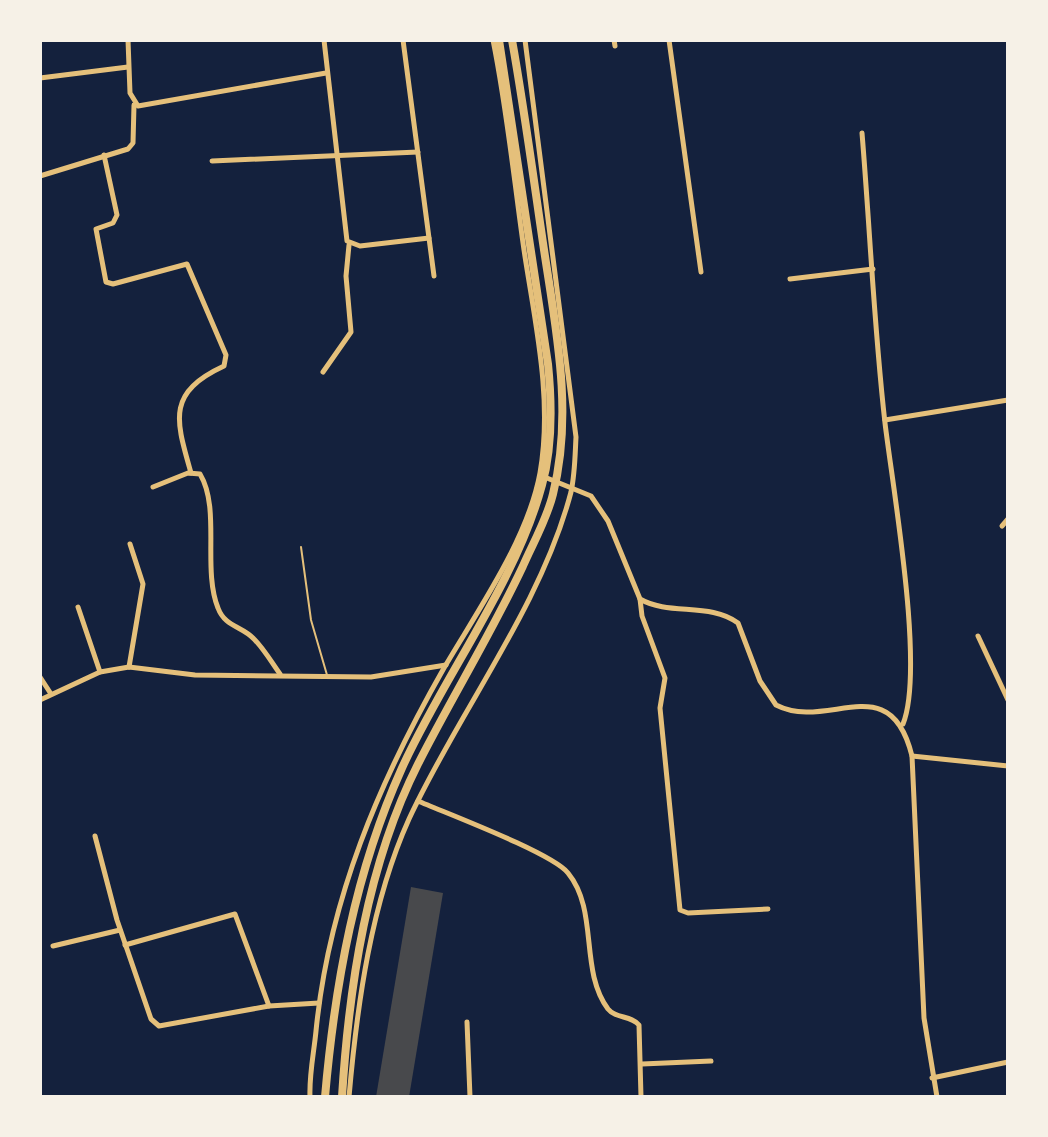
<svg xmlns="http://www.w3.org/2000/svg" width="1048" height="1137" font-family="Rubik,sans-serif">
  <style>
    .building { fill: #48494c }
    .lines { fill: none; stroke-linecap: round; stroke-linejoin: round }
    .service { stroke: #e5c07b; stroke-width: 2 }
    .minor { stroke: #e5c07b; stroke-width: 5 }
    .trunk { stroke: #e5c07b; stroke-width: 8 }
  </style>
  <rect width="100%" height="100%" fill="#14213d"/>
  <path class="building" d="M 411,887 L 443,893 L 409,1097 L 376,1097 Z"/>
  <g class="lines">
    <path class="service" d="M 301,547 L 311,620 L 327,675"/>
    <g class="minor">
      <path d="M 128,40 L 130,93 L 138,106 L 326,73"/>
      <path d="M 324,40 L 347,241 L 360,246 L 429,238"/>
      <path d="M 403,40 L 434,276"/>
      <path d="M 614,40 L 615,46"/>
      <path d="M 669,40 L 701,272"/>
      <path d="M 40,78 L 128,67"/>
      <path d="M 862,133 C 870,230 874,327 885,423 C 893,490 925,669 903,724"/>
      <path d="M 104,155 L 117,215 L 113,223 L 96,229 L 106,282 L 113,284 L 187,264 L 226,355 L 224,366 C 166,393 176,420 191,473"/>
      <path d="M 212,161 L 418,152"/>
      <path d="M 40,176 L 128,149 L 133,143 L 134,105"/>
      <path d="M 790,279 L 873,269"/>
      <path d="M 323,372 L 351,332 L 346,276 L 349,245"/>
      <path d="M 885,420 L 1008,400"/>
      <path d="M 542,476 L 591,496 L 608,521 L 640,599 C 669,616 710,602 738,623 L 760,681 L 776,705 C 828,732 890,666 912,756 L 924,1018 L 937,1097"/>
      <path d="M 153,487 L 188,473 L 200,474 C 221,509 202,568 218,608 C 225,627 242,626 254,639 C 264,649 272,663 280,674"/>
      <path d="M 1002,526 L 1008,519"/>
      <path d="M 640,599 L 642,616 L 665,678 L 660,708 L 680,910 L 688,913 L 768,909"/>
      <path d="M 78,607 L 100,672"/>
      <path d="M 978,636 L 1008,700"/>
      <path d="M 129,667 L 143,584 L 130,544"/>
      <path d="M 40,677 L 51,694"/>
      <path d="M 40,700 L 100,672 L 129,667 L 195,675 L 371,677 L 446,665"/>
      <path d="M 912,756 L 1008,766"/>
      <path d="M 418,801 C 448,814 552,853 568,873 C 599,911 579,970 608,1009 C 616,1019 631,1015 639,1025 L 641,1097"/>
      <path d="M 95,836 L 117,920 L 151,1019 L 159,1026 L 269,1006 L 319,1003"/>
      <path d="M 125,945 L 235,914 L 269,1006"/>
      <path d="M 53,946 L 120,930"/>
      <path d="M 467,1022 L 470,1097"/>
      <path d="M 642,1064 L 711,1061"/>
      <path d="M 932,1078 L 1008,1062"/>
      <path d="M 310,1097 C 309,1075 314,1052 316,1031 C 329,899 379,782 444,668 C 478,610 528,539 540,473 C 553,399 535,323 524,250 C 514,180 507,109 493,40"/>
      <path d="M 349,1097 C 357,1005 371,903 409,819 C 459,711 541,607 571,492 C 575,474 575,455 576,437 L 525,40"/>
    </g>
    <g class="trunk">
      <path d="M 325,1097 C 335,983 355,872 402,768 C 444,676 516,582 542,485 C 553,446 552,404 548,364 L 499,40"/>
      <path d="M 342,1097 C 349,985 367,865 418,764 C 452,697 491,634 523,566 C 533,543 547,519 553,494 C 574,411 555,325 543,243 C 533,175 524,107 512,40"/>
    </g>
  </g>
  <rect width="1048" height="1137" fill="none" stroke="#f6f1e7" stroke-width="84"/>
</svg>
